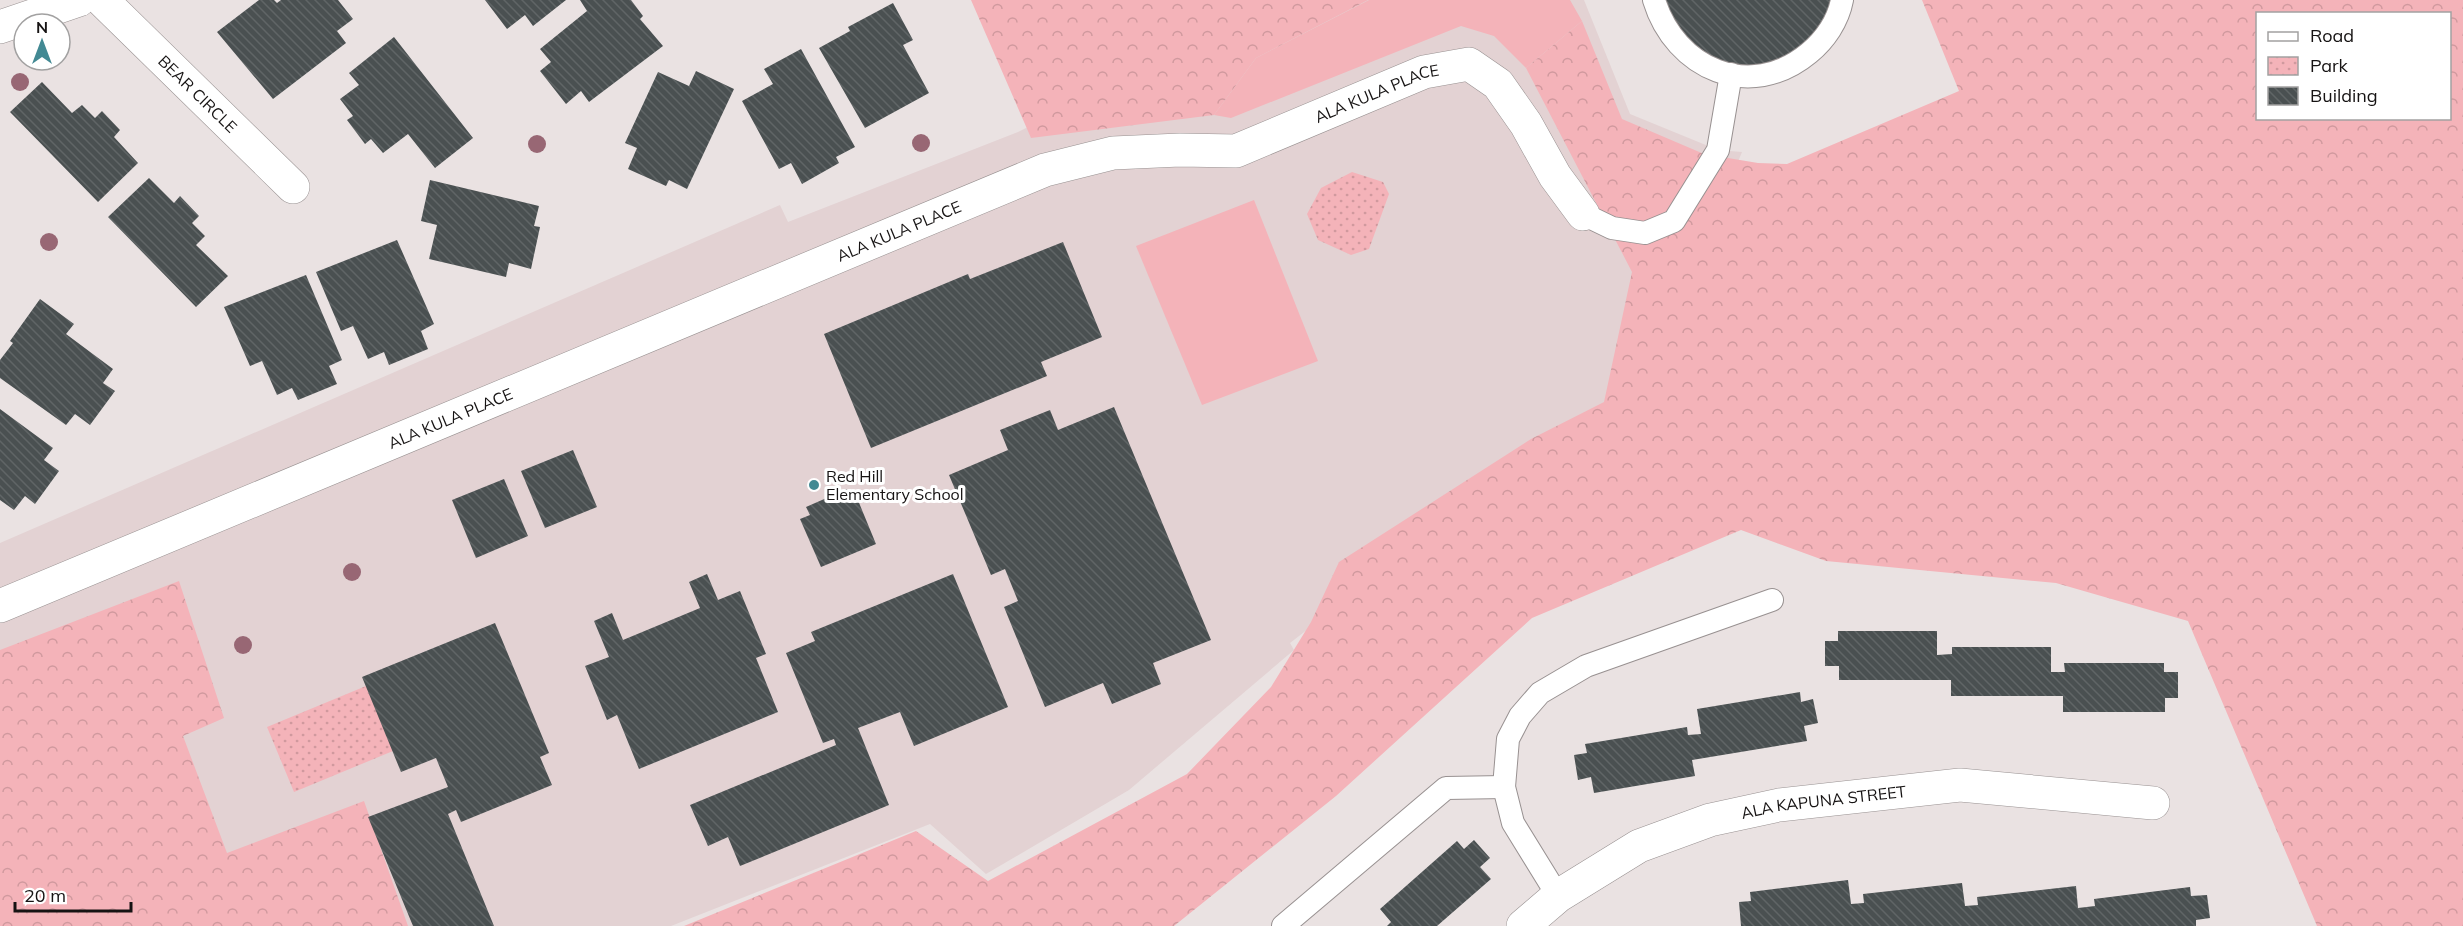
<svg xmlns="http://www.w3.org/2000/svg" width="2463" height="926" font-family="Mulish,sans-serif">
  <style>
    .built { fill: #e3d2d3 }
    .grass { fill: #f4b3b9 }
    .forest { fill: url(#forest-crowns); fill-rule: evenodd }
    .park { fill: url(#park-dots) }
    .building { fill: url(#building-back-hatch) }
    .lines { fill: none; stroke-linecap: round; stroke-linejoin: round }
    .service-casing { stroke: #989191; stroke-width: 24 }
    .minor-casing { stroke: #989191; stroke-width: 34 }
    .service { stroke: #fff; stroke-width: 22 }
    .minor { stroke: #fff; stroke-width: 33 }
    .tree { fill: #986774 }
    .poi-dot { fill: #428993; stroke: #fff; stroke-width: 2 }
    .labels { text-anchor: middle; dominant-baseline: central; stroke-width: 6; stroke-linejoin: round; paint-order: stroke }
    .street-label { font-size: 16px; fill: #161313; stroke: #fff }
    .poi-label { font-size: 16px; fill: #161313; stroke: #fff; text-anchor: start }
  </style>
  <defs>
    <pattern id="forest-crowns" width="20" height="18" patternUnits="userSpaceOnUse" patternTransform="scale(1.5)"><rect width="20" height="18" fill="#f4b3b9"/><path d="M2 6a3 3 0 1 1 6 0M12 15a3 3 0 1 1 6 0" fill="none" stroke="#d0999e"/></pattern>
    <pattern id="park-dots" width="8" height="8" patternUnits="userSpaceOnUse" patternTransform="scale(1.5)"><rect width="8" height="8" fill="#f4b3b9"/><path d="M2 2h.1M6 6h.1" fill="none" stroke="#d0999e" stroke-width="1.8" stroke-linecap="round"/></pattern>
    <pattern id="building-back-hatch" width="6" height="6" patternUnits="userSpaceOnUse" patternTransform="scale(1.5)"><rect width="6" height="6" fill="#4a5051"/><path d="M-1 5l2 2M0 0l6 6M5-1l2 2" fill="none" stroke="#606566"/></pattern>
  </defs>
  <rect width="100%" height="100%" fill="#eae2e2"/>
  <path class="built" d="M 1282,0 L 1584,0 L 1630,114 L 1718,150 L 1742,152 L 1638,405 L 1569,427 L 1290,643 L 1294,650 L 1129,790 L 986,874 L 930,824 L 671,926 L 115,926 L 0,758 L 0,543 L 780,205 L 788,222 L 1018,132 Z"/>
  <g class="grass">
    <path d="M 1369,0 L 1570,0 L 1582,21 L 1526,68 L 1494,36 L 1461,26 L 1231,118 L 1214,115 L 1256,58 Z"/>
    <path d="M 1254,200 L 1318,361 L 1202,405 L 1136,246 Z"/>
  </g>
  <g class="forest">
    <path d="M 971,0 L 1368,0 L 1256,58 L 1214,115 L 1031,138 Z"/>
    <path d="M 1922,0 L 2463,0 L 2463,926 L 2317,926 L 2188,621 L 2056,583 L 1826,561 L 1741,530 L 1532,618 L 1336,796 L 1174,926 L 684,926 L 916,831 L 988,881 L 1187,774 L 1271,687 L 1311,622 L 1339,562 L 1531,439 L 1604,402 L 1632,272 L 1526,68 L 1582,21 L 1622,119 L 1704,154 L 1758,163 L 1787,164 L 1959,91 ZM 2258,14 L 2450,14 L 2450,118 L 2258,118 Z"/>
    <path d="M 179,581 L 224,718 L 183,736 L 227,853 L 364,801 L 408,926 L 0,926 L 0,650 Z"/>
  </g>
  <g class="park">
    <path d="M 1352,172 L 1383,182 L 1389,194 L 1369,249 L 1351,255 L 1318,240 L 1307,214 L 1321,188 Z"/>
    <path d="M 366,686 L 393,751 L 294,792 L 267,727 Z"/>
  </g>
  <g class="building">
    <path d="M 259,0 L 274,0 L 277,3 L 281,0 L 338,0 L 353,19 L 337,31 L 346,43 L 273,99 L 217,32 Z"/>
    <path d="M 485,0 L 566,0 L 533,26 L 525,15 L 507,29 Z"/>
    <path d="M 580,0 L 631,0 L 643,16 L 640,19 L 663,46 L 589,102 L 581,91 L 566,104 L 540,71 L 551,62 L 540,49 L 587,11 Z"/>
    <path d="M 1664,0 L 1831,0 L 1827,13 L 1816,33 L 1800,49 L 1780,60 L 1758,66 L 1736,66 L 1715,59 L 1679,33 Z"/>
    <path d="M 893,3 L 913,40 L 903,45 L 929,93 L 865,128 L 819,48 L 850,31 L 848,27 Z"/>
    <path d="M 394,37 L 473,138 L 435,168 L 408,134 L 383,153 L 371,139 L 365,144 L 347,120 L 353,116 L 340,99 L 359,85 L 349,73 Z"/>
    <path d="M 801,49 L 855,147 L 836,157 L 839,163 L 802,184 L 791,163 L 779,169 L 742,101 L 773,84 L 764,69 Z"/>
    <path d="M 696,71 L 734,89 L 687,189 L 669,180 L 666,186 L 628,169 L 637,148 L 625,143 L 658,72 L 689,86 Z"/>
    <path d="M 42,82 L 72,113 L 82,105 L 95,118 L 102,111 L 120,130 L 114,137 L 138,163 L 98,202 L 10,112 Z"/>
    <path d="M 149,178 L 174,203 L 180,196 L 199,216 L 192,223 L 205,236 L 196,245 L 228,276 L 196,307 L 108,217 Z"/>
    <path d="M 430,180 L 539,206 L 534,226 L 540,227 L 531,269 L 509,263 L 506,277 L 429,259 L 437,225 L 421,221 Z"/>
    <path d="M 397,240 L 434,324 L 421,331 L 428,349 L 389,365 L 384,352 L 368,359 L 353,326 L 341,331 L 316,272 Z"/>
    <path d="M 1063,242 L 1102,337 L 1041,362 L 1047,376 L 871,448 L 824,334 L 968,274 L 970,279 Z"/>
    <path d="M 306,275 L 342,360 L 329,366 L 337,384 L 298,400 L 292,388 L 277,395 L 262,361 L 250,366 L 224,307 Z"/>
    <path d="M 40,299 L 74,324 L 66,334 L 113,369 L 103,383 L 115,391 L 90,425 L 75,414 L 66,425 L 0,378 L 0,360 L 13,343 L 10,341 Z"/>
    <path d="M 1114,407 L 1211,640 L 1153,663 L 1161,684 L 1112,704 L 1103,683 L 1045,707 L 1004,607 L 1018,601 L 1005,569 L 991,575 L 949,475 L 1008,450 L 1000,430 L 1050,410 L 1058,430 Z"/>
    <path d="M 0,409 L 53,448 L 44,460 L 59,471 L 35,504 L 25,496 L 14,510 L 0,500 Z"/>
    <path d="M 573,450 L 597,507 L 545,528 L 521,471 Z"/>
    <path d="M 504,479 L 528,536 L 476,558 L 452,500 Z"/>
    <path d="M 847,489 L 849,496 L 855,493 L 876,544 L 821,567 L 800,519 L 810,515 L 806,507 Z"/>
    <path d="M 707,574 L 718,600 L 740,591 L 766,654 L 756,658 L 778,712 L 639,769 L 617,715 L 607,720 L 585,666 L 609,657 L 594,621 L 612,613 L 623,640 L 700,608 L 689,582 Z"/>
    <path d="M 953,574 L 1008,707 L 914,746 L 900,712 L 858,728 L 889,805 L 740,866 L 728,837 L 708,846 L 690,805 L 836,745 L 834,739 L 823,743 L 786,653 L 815,641 L 811,632 Z"/>
    <path d="M 495,623 L 549,753 L 540,757 L 552,785 L 461,822 L 456,810 L 448,814 L 494,926 L 413,926 L 368,817 L 448,787 L 436,758 L 401,772 L 362,677 Z"/>
    <path d="M 1838,631 L 1937,631 L 1937,655 L 1952,654 L 1952,647 L 2051,647 L 2051,672 L 2065,672 L 2064,663 L 2164,663 L 2164,672 L 2178,672 L 2178,698 L 2165,698 L 2165,712 L 2063,712 L 2063,696 L 1951,696 L 1951,680 L 1839,680 L 1839,666 L 1825,666 L 1825,641 L 1838,641 Z"/>
    <path d="M 1800,692 L 1801,702 L 1813,699 L 1818,723 L 1804,726 L 1807,741 L 1692,760 L 1695,776 L 1594,793 L 1591,777 L 1578,780 L 1574,755 L 1587,753 L 1585,744 L 1687,727 L 1688,735 L 1701,734 L 1697,709 Z"/>
    <path d="M 1474,840 L 1490,858 L 1480,867 L 1491,879 L 1437,926 L 1387,926 L 1391,922 L 1380,909 L 1457,841 L 1464,849 Z"/>
    <path d="M 1848,880 L 1851,904 L 1864,903 L 1863,894 L 1962,883 L 1965,906 L 1978,905 L 1977,897 L 2076,886 L 2078,908 L 2095,906 L 2094,899 L 2190,887 L 2191,896 L 2207,895 L 2210,918 L 2196,920 L 2196,926 L 1741,926 L 1739,902 L 1751,901 L 1750,892 Z"/>
  </g>
  <g class="lines">
    <g class="service-casing">
      <g id="service">
        <path d="M 1654,0 C 1675,69 1750,102 1809,53 C 1825,40 1838,21 1842,0"/>
        <path d="M 1583,214 L 1612,228 L 1645,233 L 1674,221 L 1718,150 L 1731,74"/>
        <path d="M 1558,896 L 1513,823 L 1504,787 L 1508,739 L 1520,716 L 1540,693 L 1586,666 L 1772,600"/>
        <path d="M 1283,926 L 1446,788 L 1504,787"/>
      </g>
    </g>
    <g class="minor-casing">
      <g id="minor">
        <path id="s1" d="M 102,0 L 293,187"/>
        <path d="M 0,27 L 79,0"/>
        <path id="s2" d="M 0,606 L 1045,170 L 1113,153 L 1180,150 L 1236,151 L 1424,72 L 1469,64 L 1498,84 L 1526,124 L 1555,176 L 1583,214"/>
        <path id="s3" d="M 1523,926 L 1558,896 L 1639,846 L 1710,820 L 1779,805 L 1960,785 L 2153,803"/>
      </g>
    </g>
    <use href="#service" class="service"/>
    <use href="#minor" class="minor"/>
  </g>
  <g class="tree">
    <circle cx="20" cy="82" r="9"/>
    <circle cx="921" cy="143" r="9"/>
    <circle cx="537" cy="144" r="9"/>
    <circle cx="49" cy="242" r="9"/>
    <circle cx="352" cy="572" r="9"/>
    <circle cx="243" cy="645" r="9"/>
  </g>
  <circle class="poi-dot" cx="814" cy="485" r="6"/>
  <g class="labels">
    <g class="street-label">
      <text stroke="none"><textPath href="#s1" startOffset="134">BEAR CIRCLE</textPath></text>
      <text stroke="none"><textPath href="#s2" startOffset="1478">ALA KULA PLACE</textPath></text>
      <text stroke="none"><textPath href="#s2" startOffset="974">ALA KULA PLACE</textPath></text>
      <text stroke="none"><textPath href="#s2" startOffset="488">ALA KULA PLACE</textPath></text>
      <text stroke="none"><textPath href="#s3" startOffset="332">ALA KAPUNA STREET</textPath></text>
    </g>
    <g class="poi-label">
      <text x="826" y="476">Red Hill<tspan x="826" dy="18">Elementary School</tspan></text>
    </g>
  </g>
  <rect x="2256" y="12" width="195" height="108" fill="#ffffff" stroke="#a2a1a1" stroke-width="1.5"/>
  <rect x="2268" y="32" width="30" height="9" fill="#ffffff" stroke="#a2a1a1" stroke-width="1.5"/>
  <text x="2310" y="42" font-size="18" fill="#161313">Road</text>
  <rect x="2268" y="57" width="30" height="18" fill="url(#park-dots)" stroke="#a2a1a1" stroke-width="1.5"/>
  <text x="2310" y="72" font-size="18" fill="#161313">Park</text>
  <rect x="2268" y="87" width="30" height="18" fill="url(#building-back-hatch)" stroke="#a2a1a1" stroke-width="1.5"/>
  <text x="2310" y="102" font-size="18" fill="#161313">Building</text>
  <g transform="translate(42 42)"><circle r="28" fill="#ffffff" stroke="#a2a1a1" stroke-width="1.5"/>
  <path d="M0-4.5L10 22L0 15L-10 22Z" fill="#428993"/>
  <text y="-9" font-size="16" font-weight="bold" text-anchor="middle" fill="#161313">N</text>
  </g>
  <path d="M15 902v9h116v-9" fill="none" stroke="#161313" stroke-width="3"/>
  <text x="24" y="902" font-size="18" fill="#161313" stroke="#ffffff" stroke-width="4.5" paint-order="stroke">20 m</text>
</svg>
